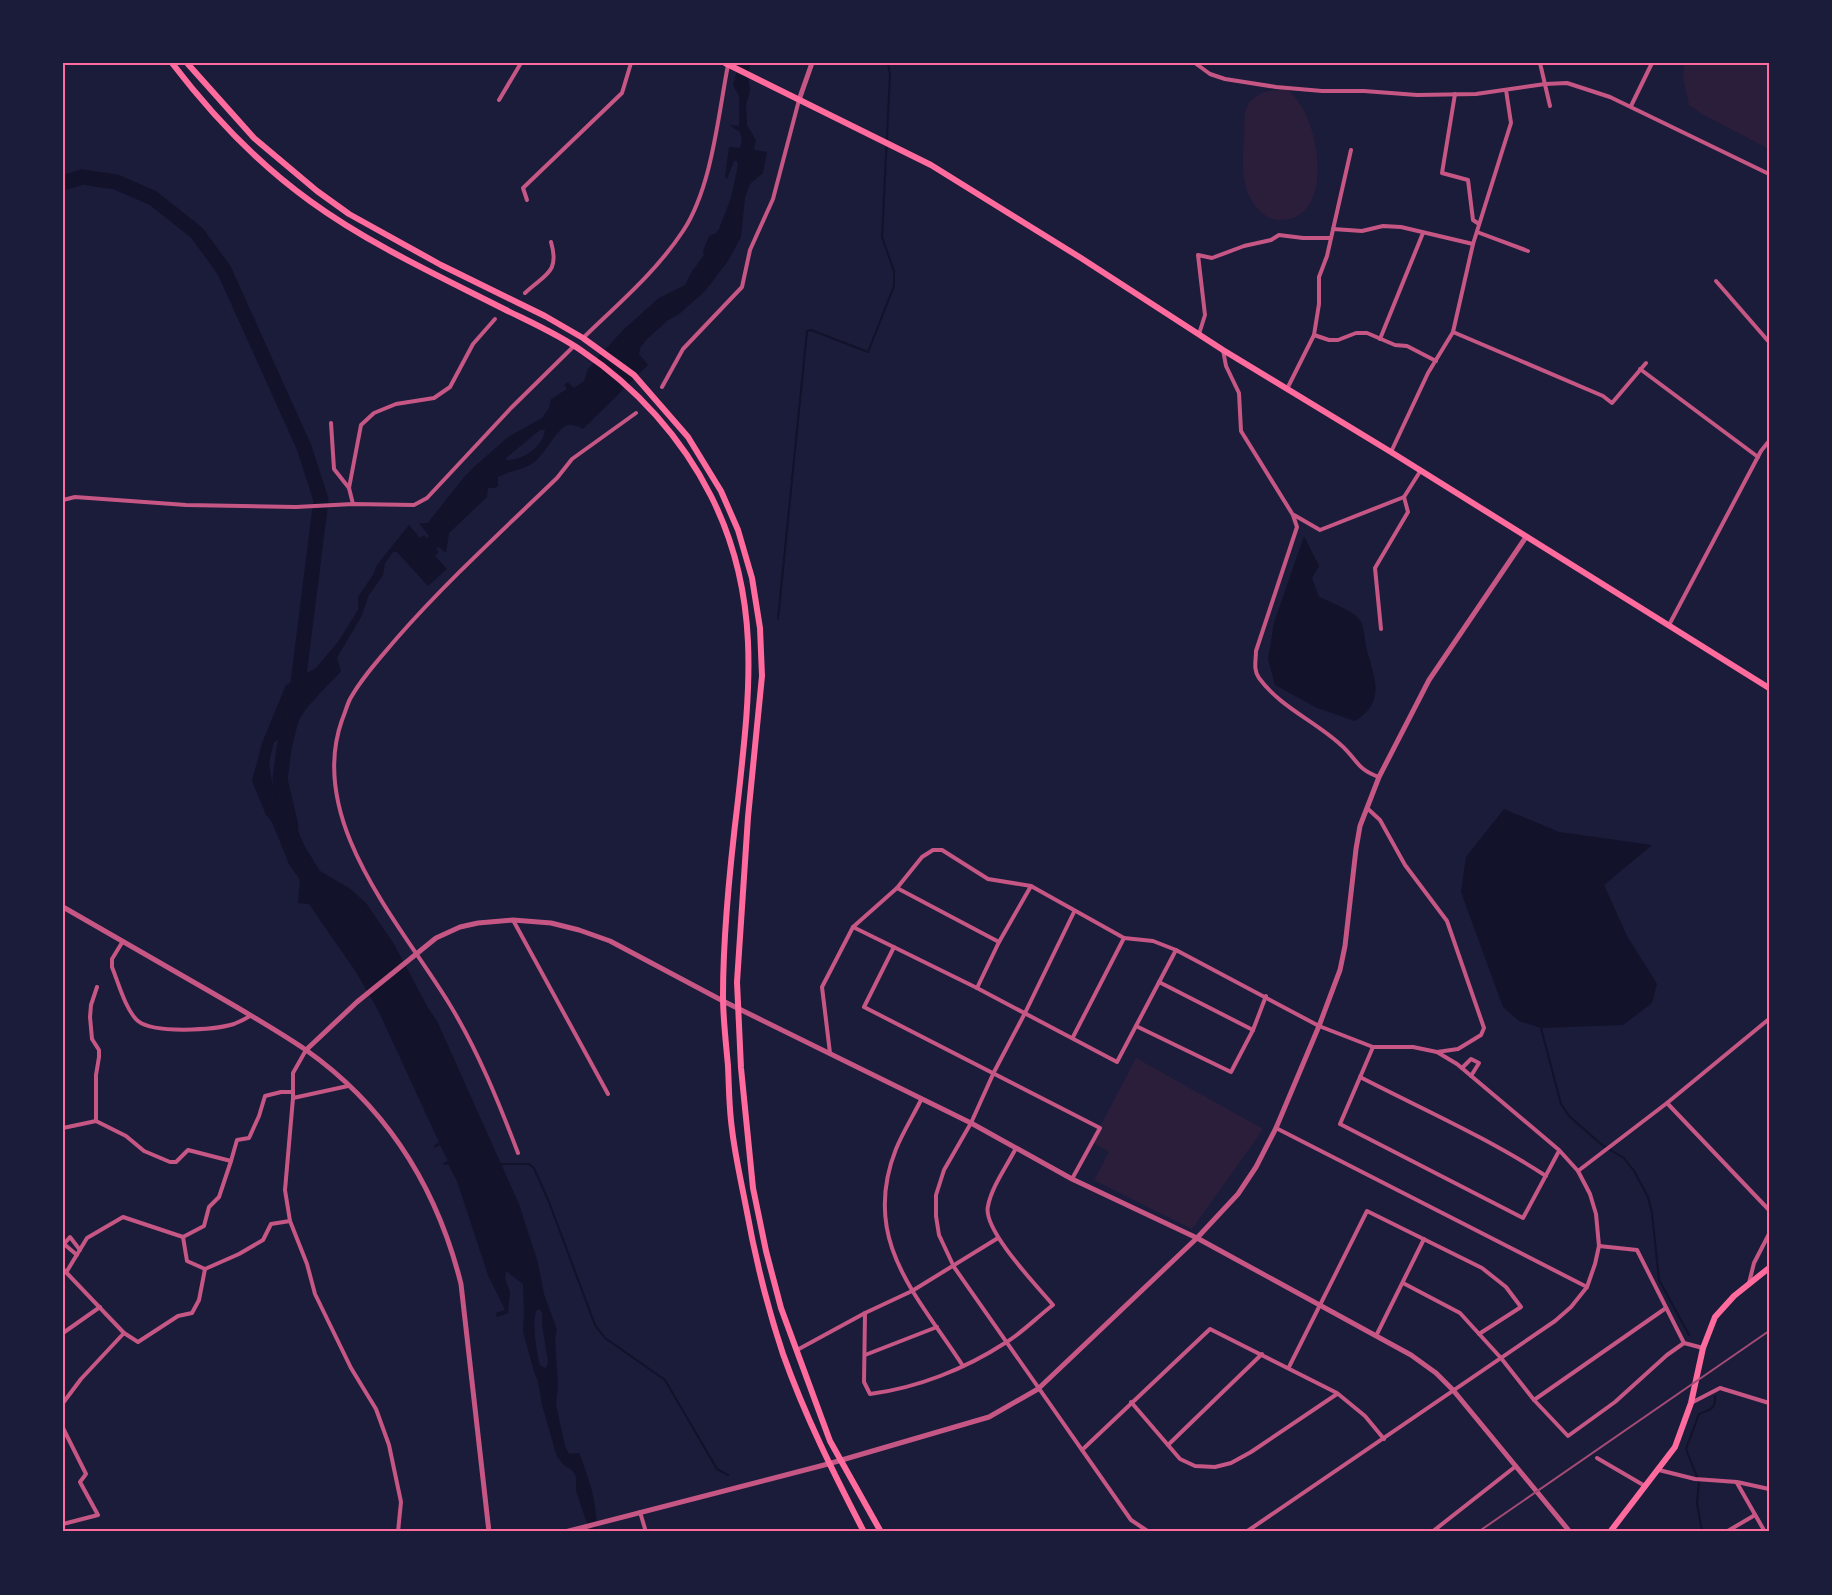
<svg xmlns="http://www.w3.org/2000/svg" width="1832" height="1595" font-family="Georgia,serif">
  <style>
    .green { fill: #2a1e3b }
    .water { fill: #12122b; fill-rule: evenodd }
    .lines { fill: none; stroke-linecap: round; stroke-linejoin: round }
    .stream { stroke: #12122b; stroke-width: 2 }
    .river { stroke: #12122b; stroke-width: 15 }
    .minor { stroke: #c65784; stroke-width: 4 }
    .tertiary { stroke: #c65784; stroke-width: 5 }
    .secondary { stroke: #ff6b9d; stroke-width: 6 }
    .primary { stroke: #ff6b9d; stroke-width: 6 }
    .rail { stroke: #a44b75; stroke-width: 2 }
    .neatline { fill: none; stroke: #ff6b9d; stroke-width: 2 }
  </style>
  <rect width="100%" height="100%" fill="#1b1b3a"/>
  <g class="green">
    <path d="M 1684,63 L 1769,63 L 1769,149 L 1702,114 L 1689,105 L 1683,77 Z"/>
    <path d="M 1286,89 C 1315,107 1330,185 1305,210 C 1297,217 1291,220 1280,220 C 1272,220 1266,217 1260,211 C 1239,191 1243,161 1244,134 C 1245,124 1243,111 1249,103 C 1258,91 1273,90 1286,89 Z"/>
    <path d="M 1136,1058 L 1263,1129 L 1192,1229 L 1094,1180 L 1109,1152 L 1092,1142 Z"/>
  </g>
  <g class="water">
    <path d="M 739,63 L 750,63 L 748,76 L 750,91 L 746,105 L 747,125 L 756,140 L 754,150 L 767,152 L 763,173 L 750,184 L 745,197 L 741,237 L 728,261 L 705,291 L 678,315 L 668,320 L 646,340 L 640,348 L 639,354 L 648,365 L 583,429 C 579,427 573,424 569,425 C 557,426 545,455 533,463 C 523,470 509,471 498,477 L 498,486 L 495,488 L 488,488 L 487,497 L 449,533 L 446,553 L 439,547 L 436,548 L 439,552 L 435,556 L 447,569 L 428,586 L 397,552 L 393,552 L 385,563 L 383,575 L 369,595 L 361,617 L 339,654 L 337,658 L 341,671 C 324,691 303,706 294,731 L 274,742 L 269,762 L 272,783 L 293,819 L 305,847 L 320,871 L 349,888 L 366,903 L 394,944 L 428,1008 L 437,1021 L 519,1204 L 538,1263 L 544,1294 L 557,1330 L 555,1339 L 558,1386 L 556,1405 L 565,1446 L 569,1454 L 579,1453 C 590,1481 597,1502 597,1532 L 590,1532 L 576,1491 L 576,1477 L 572,1470 L 565,1466 L 557,1457 L 542,1405 L 538,1381 L 534,1372 L 523,1331 L 524,1312 L 523,1284 L 506,1271 L 505,1279 L 510,1292 L 508,1313 L 497,1317 L 496,1313 L 505,1310 L 488,1275 L 457,1181 L 448,1164 L 444,1165 L 443,1163 L 448,1161 L 440,1145 L 434,1148 L 434,1146 L 439,1142 L 378,1010 L 356,972 L 309,904 L 298,903 L 300,880 L 289,864 L 272,822 L 266,815 L 252,781 L 262,743 L 286,685 L 316,668 L 338,642 L 358,610 L 358,597 L 373,575 L 377,565 L 409,525 L 420,538 L 424,535 L 427,538 L 429,536 L 419,523 L 427,523 L 430,520 L 465,476 L 474,467 L 508,437 L 542,418 L 549,408 L 551,399 L 567,389 L 564,385 L 568,382 L 574,388 L 584,381 L 588,369 L 623,330 L 659,298 L 685,285 L 691,273 L 704,255 L 703,251 L 709,236 L 716,233 L 719,229 L 731,198 L 738,165 L 737,161 L 734,161 L 727,179 L 725,177 L 729,147 L 740,148 L 742,140 L 740,132 L 729,125 L 739,126 L 739,96 L 733,85 ZM 540,430 L 545,430 C 542,449 522,460 506,460 L 507,457 ZM 539,1309 L 542,1312 L 542,1324 L 548,1362 L 546,1368 L 540,1365 L 539,1362 C 536,1345 532,1328 536,1311 Z"/>
    <path d="M 1304,536 L 1319,566 L 1312,578 L 1319,597 C 1330,602 1352,610 1360,620 C 1364,626 1365,640 1366,647 C 1374,677 1387,701 1355,721 L 1317,708 L 1275,685 L 1268,659 L 1274,623 Z"/>
    <path d="M 1504,809 L 1559,832 L 1652,845 L 1604,885 L 1627,936 L 1657,984 L 1652,1003 L 1623,1025 L 1541,1028 L 1519,1021 L 1503,1007 L 1461,892 L 1466,857 Z"/>
  </g>
  <g class="lines">
    <g class="stream">
      <path d="M 778,619 L 807,331 L 811,330 L 868,352 L 894,286 L 894,271 L 882,237 L 890,75 L 888,63"/>
      <path d="M 1541,1028 L 1561,1104 L 1569,1116 L 1602,1145 L 1624,1158 L 1634,1171 L 1648,1197 L 1652,1213 L 1659,1280 L 1689,1335"/>
      <path d="M 501,1164 L 529,1164 L 534,1168 L 549,1202 L 595,1325 L 605,1338 L 665,1380 L 717,1469 L 728,1475"/>
      <path d="M 1702,1532 L 1697,1503 L 1699,1482 L 1686,1449 L 1699,1414 C 1710,1410 1716,1409 1715,1396"/>
    </g>
    <path class="river" d="M 63,183 L 82,177 L 116,182 L 153,198 L 197,233 L 224,270 L 304,447 L 321,500 L 296,699 L 284,748 L 280,780 L 291,826"/>
    <g class="minor">
      <path d="M 1195,63 L 1210,74 L 1225,79 L 1276,87 L 1322,91 L 1364,91 L 1417,95 L 1476,94 L 1545,84 L 1567,83 L 1610,97 L 1769,174"/>
      <path d="M 1540,63 L 1550,106"/>
      <path d="M 1455,94 L 1442,173 L 1468,180 L 1473,220 L 1479,224"/>
      <path d="M 499,100 L 521,63"/>
      <path d="M 1631,106 L 1652,63"/>
      <path d="M 527,200 L 523,188 L 622,93 L 631,63"/>
      <path d="M 1333,229 L 1362,231 L 1383,226 L 1401,227 L 1473,244"/>
      <path d="M 1477,232 L 1528,251"/>
      <path d="M 1716,281 L 1769,342"/>
      <path d="M 525,293 C 545,274 560,273 551,242"/>
      <path d="M 1453,332 L 1603,396 L 1612,403 L 1646,363"/>
      <path d="M 1199,334 L 1205,315 L 1198,255 L 1212,258 L 1244,246 L 1271,240 L 1279,235 L 1303,238 L 1331,238"/>
      <path d="M 1314,335 L 1329,340 L 1338,340 L 1356,333 L 1367,333 L 1395,345 L 1407,346 L 1436,361"/>
      <path d="M 583,338 C 618,304 656,272 683,231 C 712,187 718,116 728,65"/>
      <path d="M 1380,339 L 1423,233"/>
      <path d="M 1223,350 L 1226,366 L 1239,393 L 1241,431 L 1293,515 L 1297,527 L 1256,651 C 1256,660 1253,670 1259,678 C 1280,707 1315,721 1341,745 C 1357,759 1356,769 1379,777"/>
      <path d="M 1640,369 L 1758,457"/>
      <path d="M 662,387 L 683,349 L 742,287 L 750,250 L 773,199 L 799,100"/>
      <path d="M 1287,389 L 1314,335 L 1319,304 L 1319,277 L 1327,256 L 1351,150"/>
      <path d="M 331,423 L 334,469 L 349,488 L 353,504"/>
      <path d="M 1391,452 L 1428,373 L 1453,332 L 1473,244 L 1511,123 L 1506,90"/>
      <path d="M 349,488 L 361,425 L 374,413 L 396,404 L 434,398 L 450,387 L 473,344 L 495,319"/>
      <path d="M 63,500 L 75,497 L 186,505 L 296,507 L 353,504 L 414,505 L 427,498 L 511,408 L 574,346"/>
      <path d="M 1294,515 L 1320,530 L 1404,497 L 1421,470"/>
      <path d="M 1669,625 L 1761,451 L 1769,441"/>
      <path d="M 1381,629 L 1375,568 L 1408,512 L 1404,497"/>
      <path d="M 1367,808 L 1380,820 L 1405,865 L 1447,921 L 1484,1028 L 1481,1035 L 1458,1049 L 1437,1052"/>
      <path d="M 897,888 L 999,942"/>
      <path d="M 1074,912 L 1025,1013 L 994,1072 L 971,1123 L 944,1170 L 936,1195 L 936,1216 L 939,1235 L 954,1267 L 1131,1520 L 1149,1532"/>
      <path d="M 513,920 L 608,1094"/>
      <path d="M 853,927 L 977,988 L 1117,1062 L 1176,950"/>
      <path d="M 123,941 L 112,959 L 112,967 C 118,982 126,1011 138,1021 C 154,1034 214,1030 234,1024 C 239,1022 245,1019 250,1016"/>
      <path d="M 894,947 L 864,1007 L 1100,1128 L 1072,1179"/>
      <path d="M 1159,982 L 1253,1030"/>
      <path d="M 977,988 L 999,942 L 1031,886"/>
      <path d="M 1136,1026 L 1231,1072 L 1253,1030 L 1266,996"/>
      <path d="M 1073,1037 L 1124,938"/>
      <path d="M 1373,1047 L 1340,1124 L 1523,1218 L 1559,1151"/>
      <path d="M 306,1050 L 293,1073 L 293,1098 L 285,1190 L 290,1221 L 307,1264 L 315,1294 L 351,1368 L 376,1409 L 389,1445 L 401,1502 L 398,1532"/>
      <path d="M 830,1053 L 822,987 L 853,927 L 897,888 L 922,857 L 933,850 L 942,850 L 988,879 L 1031,886 L 1124,938 L 1153,941 L 1176,950 L 1319,1026 L 1373,1047 L 1413,1047 L 1437,1052 L 1457,1064 L 1559,1150 L 1578,1171 L 1590,1194 L 1596,1214 L 1599,1246 L 1595,1264 L 1587,1287 L 1571,1307 L 1555,1321 L 1246,1532"/>
      <path d="M 1462,1068 L 1471,1059 L 1479,1063 L 1471,1076"/>
      <path d="M 1360,1077 C 1422,1109 1488,1138 1546,1176"/>
      <path d="M 293,1098 L 348,1086"/>
      <path d="M 921,1100 C 913,1116 903,1132 896,1149 C 860,1240 917,1295 963,1366"/>
      <path d="M 1667,1103 L 1769,1210"/>
      <path d="M 96,1121 L 96,1075 L 99,1057 L 99,1050 L 92,1039 L 90,1017 L 91,1005 L 97,987"/>
      <path d="M 63,1128 L 96,1121 L 126,1136 L 144,1151 L 170,1162 L 176,1162 L 188,1150 L 231,1161 L 219,1197 L 209,1207 L 204,1226 L 183,1237 L 123,1217 L 87,1238 L 67,1271"/>
      <path d="M 1276,1128 L 1587,1287"/>
      <path d="M 518,1153 C 499,1103 478,1051 450,1005 C 401,924 306,822 342,720 C 345,713 347,705 350,699 C 362,677 381,657 397,638 C 447,581 503,530 557,478 L 572,459 L 636,413"/>
      <path d="M 231,1161 L 237,1140 L 249,1138 L 259,1116 L 265,1096 L 281,1092 L 293,1092"/>
      <path d="M 1578,1171 L 1667,1103 L 1769,1019"/>
      <path d="M 183,1237 L 187,1261 L 205,1269 L 239,1254 L 263,1240 L 271,1224 L 290,1221"/>
      <path d="M 77,1255 L 64,1244 L 70,1237 L 80,1250"/>
      <path d="M 63,1269 L 124,1333 L 138,1342 L 178,1316 L 192,1313 L 199,1300 L 205,1269"/>
      <path d="M 1403,1283 L 1460,1313 L 1501,1358 L 1534,1400 L 1568,1436 L 1615,1402 L 1667,1355 L 1684,1343 L 1637,1250 L 1599,1246"/>
      <path d="M 1749,1283 L 1754,1263 L 1769,1234"/>
      <path d="M 865,1313 L 864,1382 L 870,1394 C 917,1388 965,1369 1005,1343 C 1022,1333 1037,1317 1053,1305 C 1037,1286 982,1229 988,1206 C 992,1186 1007,1166 1016,1148"/>
      <path d="M 63,1333 L 100,1307"/>
      <path d="M 1377,1334 L 1424,1239"/>
      <path d="M 1684,1343 L 1703,1348"/>
      <path d="M 797,1350 L 865,1313 L 912,1291 L 998,1238"/>
      <path d="M 865,1355 L 937,1327"/>
      <path d="M 1289,1367 L 1367,1211 L 1482,1268 L 1506,1287 L 1521,1307 L 1479,1334"/>
      <path d="M 1534,1400 L 1666,1308"/>
      <path d="M 1131,1402 L 1180,1459 L 1195,1466 L 1215,1467 L 1231,1463 L 1251,1452 L 1337,1394"/>
      <path d="M 63,1403 L 81,1379 L 124,1333"/>
      <path d="M 1691,1403 L 1720,1388 L 1769,1403"/>
      <path d="M 63,1428 L 86,1474 L 80,1482 L 98,1515 L 63,1524"/>
      <path d="M 1168,1445 L 1262,1354"/>
      <path d="M 1082,1450 L 1210,1329 L 1337,1393 L 1365,1416 L 1384,1439"/>
      <path d="M 1597,1458 L 1645,1486"/>
      <path d="M 1659,1470 L 1695,1479 L 1737,1482 L 1769,1489"/>
      <path d="M 1737,1483 L 1765,1532"/>
      <path d="M 640,1512 L 646,1532"/>
      <path d="M 1432,1532 L 1516,1466"/>
      <path d="M 1726,1532 L 1755,1515"/>
    </g>
    <g class="tertiary">
      <path d="M 799,100 L 812,63"/>
      <path d="M 63,907 C 112,935 160,963 209,991 C 242,1010 275,1029 306,1050 C 388,1108 437,1188 461,1284 L 489,1532"/>
      <path d="M 306,1050 L 357,1002 L 436,938 L 460,927 L 478,923 L 513,920 L 551,923 L 579,930 L 610,941 L 723,1001 L 971,1123 L 1072,1179 L 1197,1238 L 1411,1355 L 1436,1373 L 1453,1390 L 1570,1532"/>
      <path d="M 565,1532 L 828,1464 L 989,1417 L 1038,1389 L 1197,1238 L 1238,1194 L 1256,1167 L 1276,1128 L 1319,1026 L 1340,970 L 1345,946 L 1356,849 L 1360,826 L 1379,777 L 1429,680 L 1526,537"/>
    </g>
    <path class="secondary" d="M 725,63 L 931,165 L 1081,258 L 1223,350 L 1391,452 L 1769,688"/>
    <g class="primary">
      <path d="M 172,63 C 211,114 257,163 310,201 C 369,244 439,276 504,309 C 530,322 558,334 582,351 C 636,387 682,438 711,496 C 762,597 750,692 738,800 C 730,865 723,931 723,996 C 723,1019 726,1043 728,1066 C 729,1087 729,1108 732,1129 C 735,1155 741,1181 746,1207 C 755,1257 767,1306 783,1354 C 805,1416 834,1474 864,1532"/>
      <path d="M 187,63 L 254,138 L 317,191 L 349,214 L 441,265 L 545,316 L 583,338 L 634,375 L 688,437 L 721,491 L 738,530 L 752,578 L 760,628 L 762,676 L 748,817 L 737,982 L 741,1068 L 753,1188 L 766,1251 L 781,1308 L 830,1441 L 881,1532"/>
      <path d="M 1610,1532 L 1675,1447 L 1691,1403 L 1703,1348 L 1715,1317 L 1734,1296 L 1769,1268"/>
    </g>
    <path class="rail" d="M 1478,1532 L 1769,1331"/>
  </g>
  <rect width="1832" height="1595" fill="none" stroke="#1b1b3a" stroke-width="129"/>
  <rect x="64" y="64" width="1704" height="1466" class="neatline"/>
</svg>
